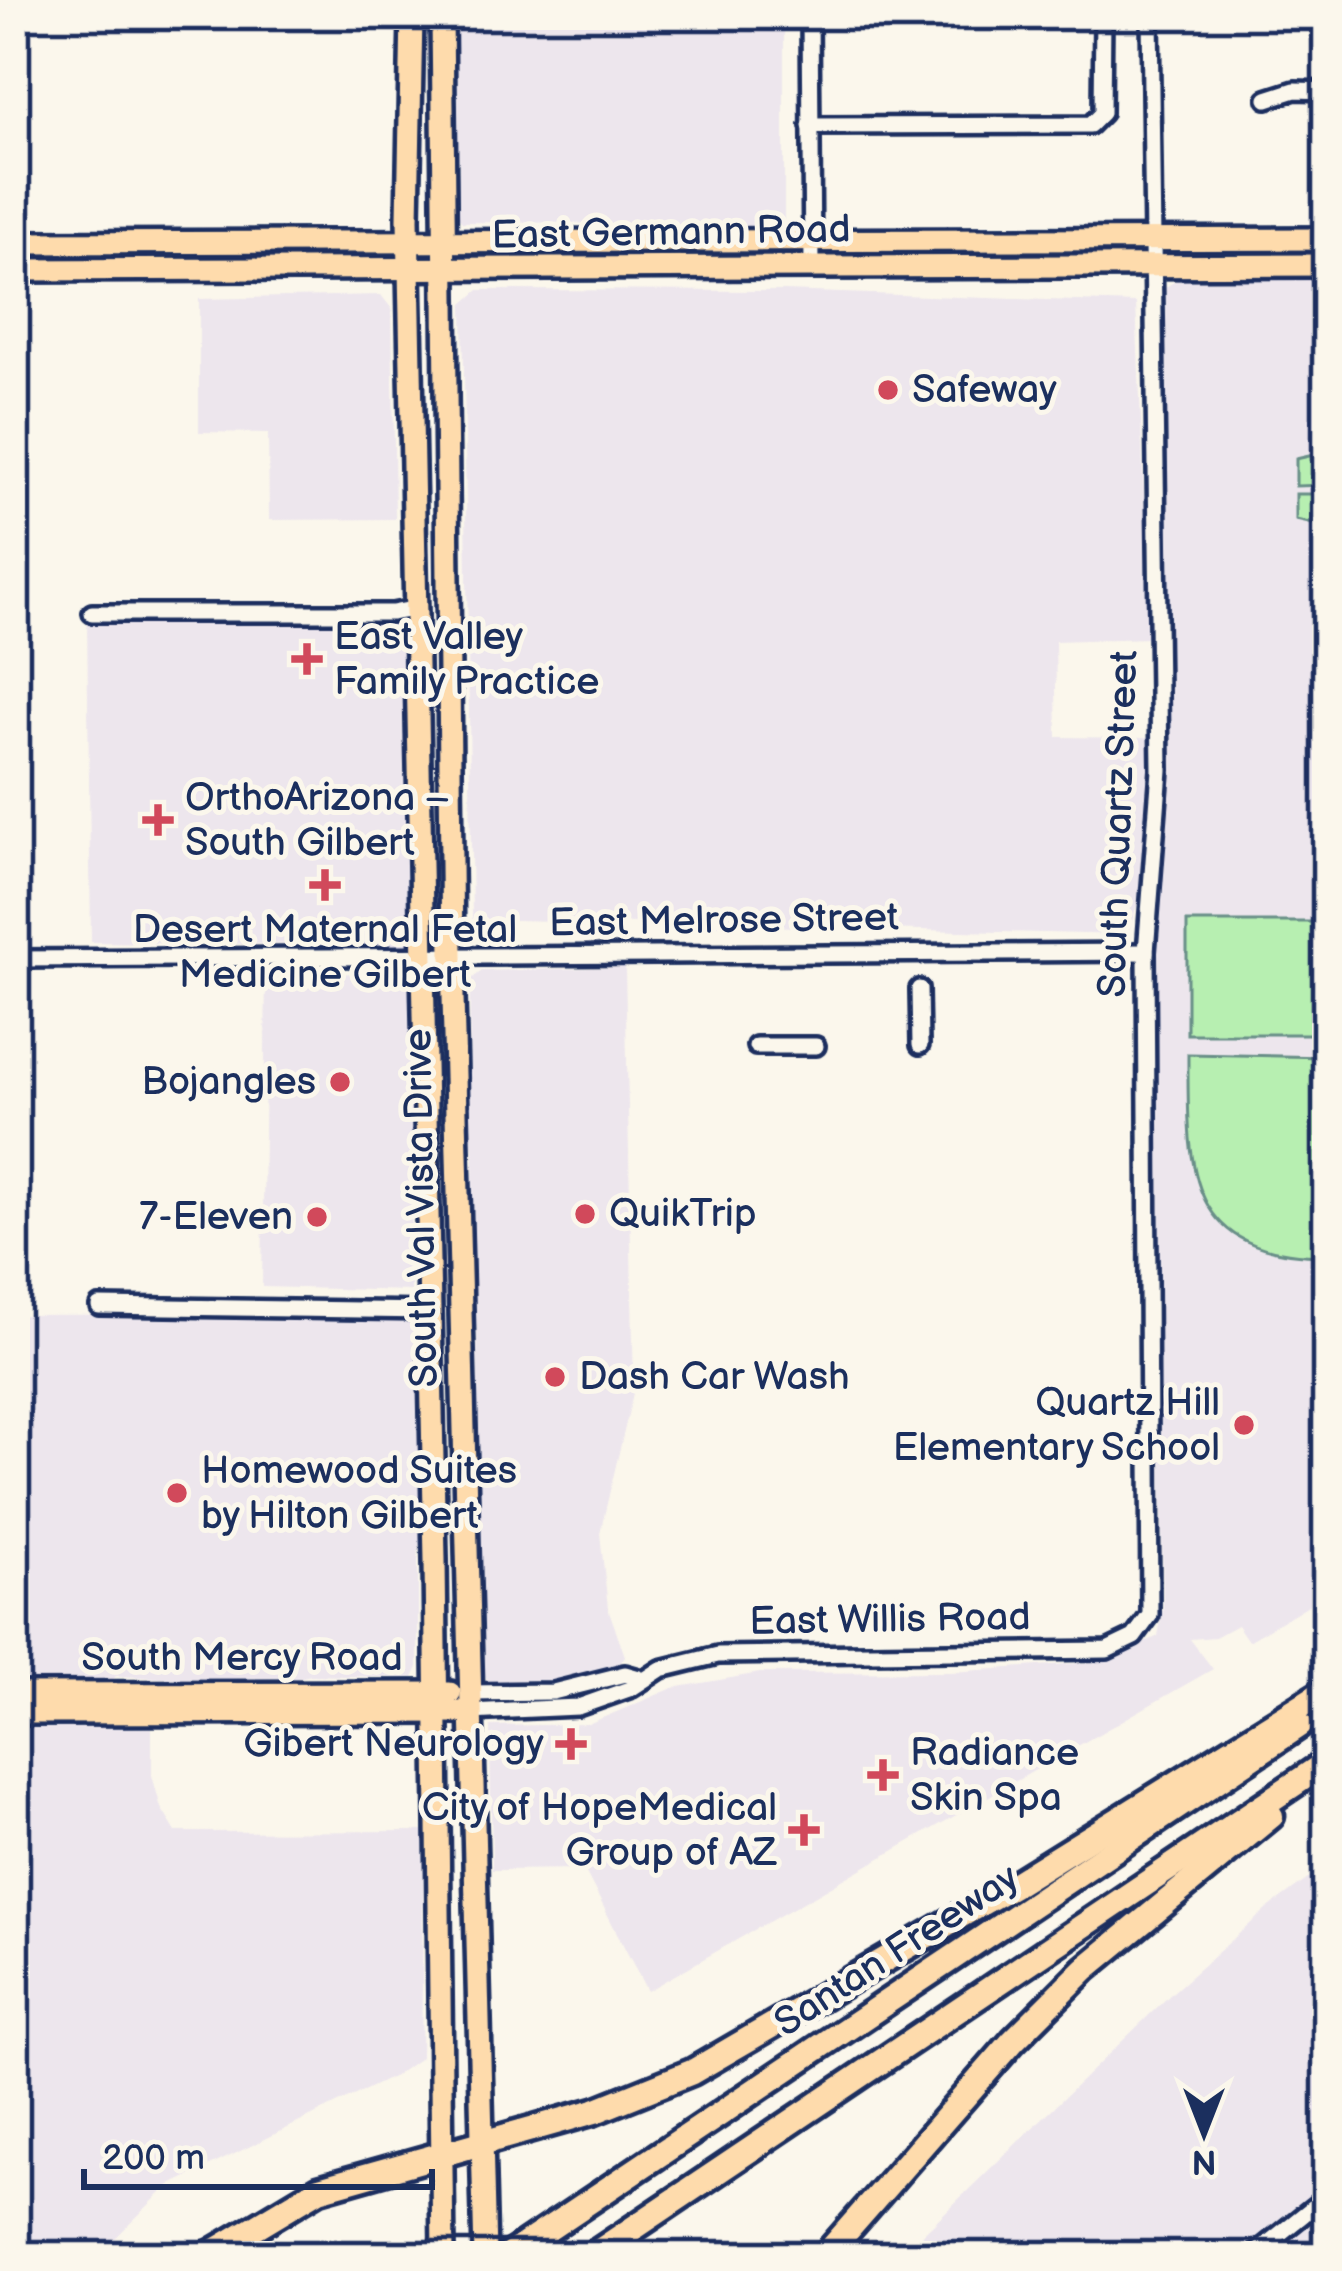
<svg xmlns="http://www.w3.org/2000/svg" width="1342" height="2271" font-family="'Balsamiq Sans',sans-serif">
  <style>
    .built { fill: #ede6ed }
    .green { fill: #b7efb1; stroke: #698f88; stroke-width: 3 }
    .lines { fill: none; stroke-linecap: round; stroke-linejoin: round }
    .minor-casing { stroke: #1b2f5e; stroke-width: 24 }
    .major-casing { stroke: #1b2f5e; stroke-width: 30 }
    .highway-casing { stroke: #1b2f5e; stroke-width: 33 }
    .minor { stroke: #fbf7ec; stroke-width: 15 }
    .major { stroke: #fedbac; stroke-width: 21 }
    .highway { stroke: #fedbac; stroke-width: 24 }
    .poi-dot { fill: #d1495b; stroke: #fbf7ec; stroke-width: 4.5 }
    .labels { text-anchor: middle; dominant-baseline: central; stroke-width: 10; stroke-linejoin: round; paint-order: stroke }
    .street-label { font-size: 39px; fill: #1b2f5e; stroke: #fbf7ec }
    .poi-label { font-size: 39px; fill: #1b2f5e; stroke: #fbf7ec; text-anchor: start }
  </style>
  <rect width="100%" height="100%" fill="#fbf7ec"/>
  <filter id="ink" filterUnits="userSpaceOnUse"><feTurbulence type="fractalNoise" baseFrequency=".00833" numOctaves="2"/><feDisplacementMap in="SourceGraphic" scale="24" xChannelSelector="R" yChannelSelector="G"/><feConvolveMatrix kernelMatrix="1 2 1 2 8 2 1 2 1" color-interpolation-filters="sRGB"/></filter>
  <g filter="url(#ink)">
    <g class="built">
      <path d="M 453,15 L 784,15 L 784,230 L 658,231 L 576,223 L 462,222 L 453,211 L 459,171 Z"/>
      <path d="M 1327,277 L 1327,1594 L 1248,1641 L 1237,1625 L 1215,1637 L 1190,1639 L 1213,1669 L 647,1991 L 584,1869 L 492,1870 L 490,1726 L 588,1724 L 673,1688 L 760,1673 L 951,1672 L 1109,1661 L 1158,1636 L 1163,1608 L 1155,971 L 1167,820 L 1166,287 L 1180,278 Z"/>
      <path d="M 479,290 L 784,291 L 1136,303 L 1150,638 L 1055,641 L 1057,737 L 1151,738 L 1140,897 L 1127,935 L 472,919 L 463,304 Z"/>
      <path d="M 381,295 L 392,309 L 395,519 L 269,520 L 268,433 L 199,432 L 199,299 Z"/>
      <path d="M 87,621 L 405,623 L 408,946 L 91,942 Z"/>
      <path d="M 625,967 L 634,1389 L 600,1533 L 608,1608 L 625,1656 L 618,1666 L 560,1681 L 491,1683 L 481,1673 L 477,1332 L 469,1251 L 474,1158 L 469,1122 L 470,980 L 482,971 Z"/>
      <path d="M 397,973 L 414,983 L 411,1291 L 262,1287 L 266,974 Z"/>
      <path d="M 303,1314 L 419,1322 L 424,1526 L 418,1551 L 418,1667 L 413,1678 L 311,1675 L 277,1683 L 116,1676 L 109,1684 L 15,1686 L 15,1315 Z"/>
      <path d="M 15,1724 L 152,1728 L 152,1775 L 161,1808 L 176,1832 L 424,1831 L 421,2057 L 396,2075 L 167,2187 L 97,2256 L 15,2256 Z"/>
      <path d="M 1327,1865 L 1327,2256 L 900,2256 L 1172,1993 L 1267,1909 Z"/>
    </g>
    <g class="green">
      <path d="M 1327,452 L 1327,485 L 1296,486 L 1296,459 Z"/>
      <path d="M 1296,494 L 1327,494 L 1327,527 L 1296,520 Z"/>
      <rect x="1187" y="922" width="140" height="112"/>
      <path d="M 1188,1054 L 1327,1057 L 1327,1256 C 1184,1256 1188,1168 1188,1054 Z"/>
    </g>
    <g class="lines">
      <g class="minor-casing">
        <g id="minor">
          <path d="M 810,15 L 812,267"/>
          <path d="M 1267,99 L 1295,90 L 1327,91"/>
          <path d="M 810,126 L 1090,125 L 1102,113 L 1103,15"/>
          <path d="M 92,613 L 392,613 L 418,608"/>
          <path d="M 15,959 L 1146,952"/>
          <path d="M 919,989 L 920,1045"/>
          <path d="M 756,1046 L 816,1046"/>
          <path d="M 99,1306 L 431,1311"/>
          <path d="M 469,1693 L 553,1692 L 625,1674 L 639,1678"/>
          <path d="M 469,1712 L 578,1707 L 632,1688 L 661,1669 L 718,1655 L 1107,1650 L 1134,1637 L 1150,1615 L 1146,952 L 1160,770 L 1150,15"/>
          <path d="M 1252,2256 L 1327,2196"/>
        </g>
      </g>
      <g class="major-casing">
        <g id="major">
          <path d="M 412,15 L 408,219 L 435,1560 L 443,2256"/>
          <path d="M 442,15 L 452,957 L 485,2256"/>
          <path d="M 15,243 L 1327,239"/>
          <path d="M 15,270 L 1327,265"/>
          <path d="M 15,1694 L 450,1693"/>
          <path d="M 15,1713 L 469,1712"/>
        </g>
      </g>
      <g class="highway-casing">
        <g id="highway">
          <path d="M 207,2256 L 319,2189 L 595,2111 L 692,2072 L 1015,1884 L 1327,1690"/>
          <path d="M 508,2256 L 1300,1725"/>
          <path d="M 592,2256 L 1327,1762"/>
          <path d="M 825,2256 L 1013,2041 L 1085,1969 L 1271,1816"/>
        </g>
      </g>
      <use href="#minor" class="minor"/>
      <use href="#major" class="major"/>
      <use href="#highway" class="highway"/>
    </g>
  </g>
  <g class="poi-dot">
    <circle cx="888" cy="390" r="12"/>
    <path d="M301 641h12v12h12v12h-12v12h-12v-12h-12v-12h12z"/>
    <path d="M152 802h12v12h12v12h-12v12h-12v-12h-12v-12h12z"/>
    <path d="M319 867h12v12h12v12h-12v12h-12v-12h-12v-12h12z"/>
    <circle cx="340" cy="1082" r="12"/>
    <circle cx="585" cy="1214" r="12"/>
    <circle cx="317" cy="1217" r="12"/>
    <circle cx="555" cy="1377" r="12"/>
    <circle cx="1244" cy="1425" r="12"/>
    <circle cx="177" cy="1493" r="12"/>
    <path d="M565 1726h12v12h12v12h-12v12h-12v-12h-12v-12h12z"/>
    <path d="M877 1757h12v12h12v12h-12v12h-12v-12h-12v-12h12z"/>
    <path d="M798 1812h12v12h12v12h-12v12h-12v-12h-12v-12h12z"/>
  </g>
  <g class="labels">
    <g class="street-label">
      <text transform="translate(671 233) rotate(-1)">East Germann Road</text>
      <text transform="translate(1119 824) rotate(-88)">South Quartz Street</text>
      <text transform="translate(724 921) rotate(-1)">East Melrose Street</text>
      <text transform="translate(422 1208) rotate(-91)">South Val Vista Drive</text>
      <text transform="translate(890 1620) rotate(-1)">East Willis Road</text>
      <text x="242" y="1658">South Mercy Road</text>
      <text transform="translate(897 1951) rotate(-33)">Santan Freeway</text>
    </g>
    <g class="poi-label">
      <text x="912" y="390">Safeway</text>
      <text x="334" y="637">East Valley<tspan x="334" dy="45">Family Practice</tspan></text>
      <text x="185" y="798">OrthoArizona –<tspan x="185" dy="45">South Gilbert</tspan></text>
      <text x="325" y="930" text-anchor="middle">Desert Maternal Fetal<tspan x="325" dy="45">Medicine Gilbert</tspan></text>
      <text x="316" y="1082" text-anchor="end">Bojangles</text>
      <text x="609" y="1214">QuikTrip</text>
      <text x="293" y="1217" text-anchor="end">7-Eleven</text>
      <text x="579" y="1377">Dash Car Wash</text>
      <text x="1220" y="1403" text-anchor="end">Quartz Hill<tspan x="1220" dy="45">Elementary School</tspan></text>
      <text x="201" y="1471">Homewood Suites<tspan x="201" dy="45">by Hilton Gilbert</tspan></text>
      <text x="544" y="1744" text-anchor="end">Gibert Neurology</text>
      <text x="910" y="1753">Radiance<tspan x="910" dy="45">Skin Spa</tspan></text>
      <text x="777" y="1808" text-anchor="end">City of HopeMedical<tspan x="777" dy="45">Group of AZ</tspan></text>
    </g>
  </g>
  <rect width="1342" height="2271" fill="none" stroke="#fbf7ec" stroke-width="60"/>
  <rect x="30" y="30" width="1282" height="2211" fill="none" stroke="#1b2f5e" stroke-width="4.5" filter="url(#ink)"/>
  <g transform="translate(1204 2133) rotate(180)" stroke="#fbf7ec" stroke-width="9" paint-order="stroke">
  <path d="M0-9L21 45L0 30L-21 45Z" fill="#1b2f5e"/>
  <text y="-18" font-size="33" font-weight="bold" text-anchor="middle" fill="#1b2f5e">N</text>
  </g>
  <path d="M84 2169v18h348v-18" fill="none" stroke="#1b2f5e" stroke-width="6"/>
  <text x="102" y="2169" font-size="36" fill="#1b2f5e" stroke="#fbf7ec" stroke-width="9" paint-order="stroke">200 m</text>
</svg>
